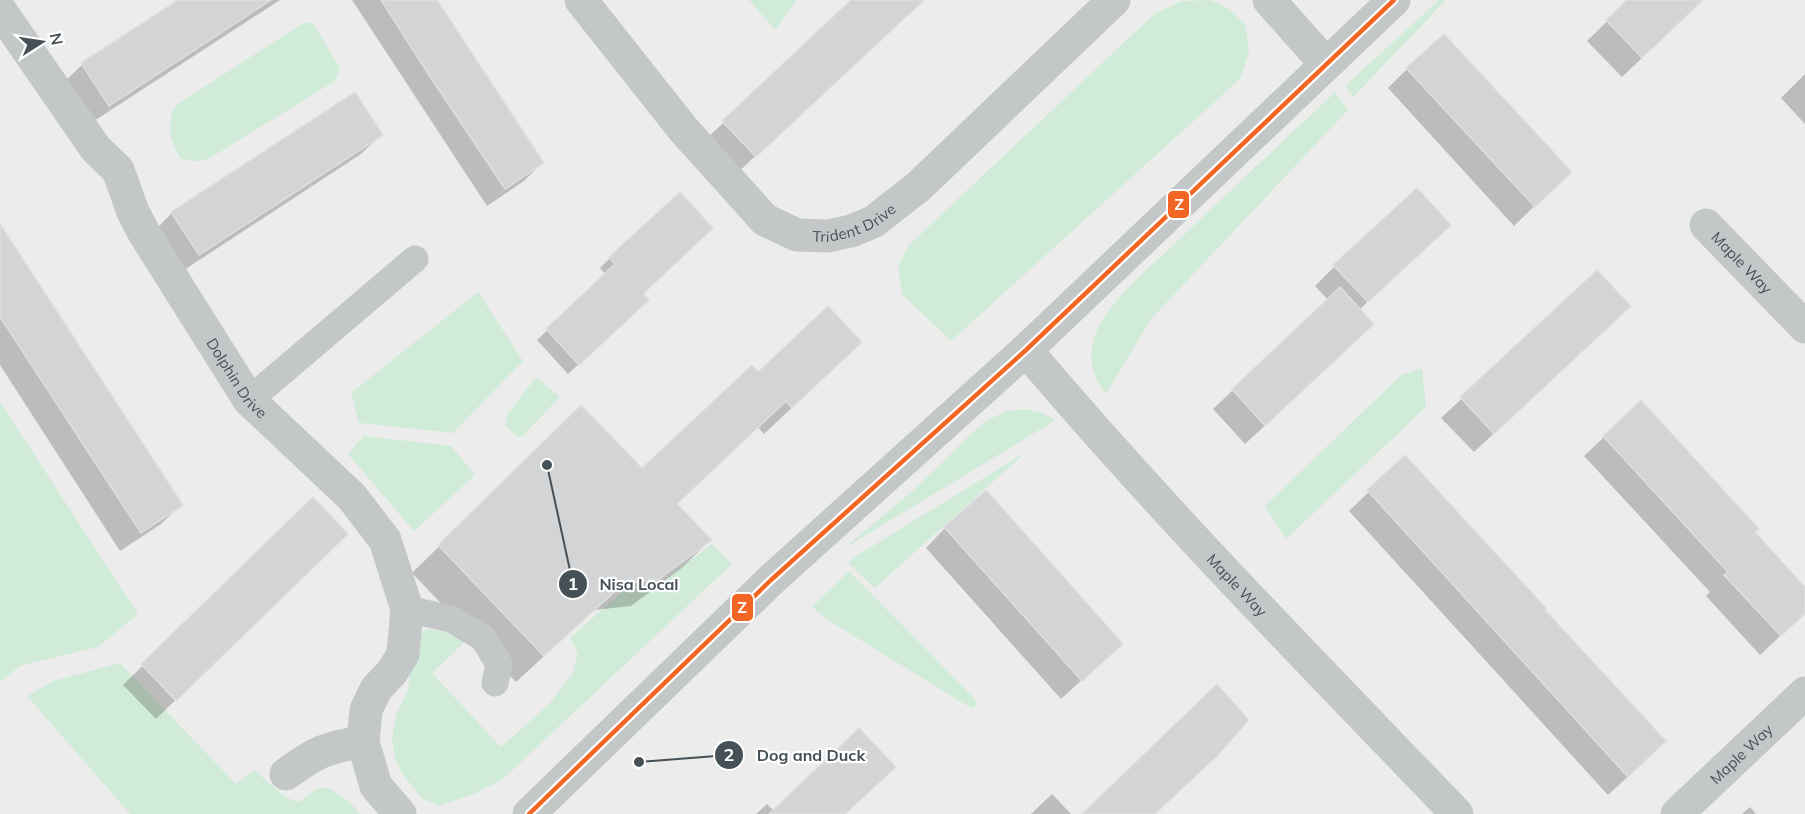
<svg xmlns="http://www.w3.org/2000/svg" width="1805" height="814" font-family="Mulish,sans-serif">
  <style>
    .green { fill: #d1ebd9 }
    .shadow { fill: #0003 }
    .building { fill: #d3d4d5; stroke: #dededf; stroke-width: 1.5 }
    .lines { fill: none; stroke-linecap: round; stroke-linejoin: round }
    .service { stroke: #c3c7c8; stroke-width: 27 }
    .minor { stroke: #c3c7c8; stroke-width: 33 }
    .bus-1-casing { stroke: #fff; stroke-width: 9 }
    .bus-1 { stroke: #f26522; stroke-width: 4.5 }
    .labels { text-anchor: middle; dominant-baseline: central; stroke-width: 4.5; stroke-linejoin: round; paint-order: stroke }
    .street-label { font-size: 15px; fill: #455057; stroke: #fff }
    .leader { fill: none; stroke: #455057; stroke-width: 2 }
    .callout-dot { fill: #455057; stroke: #fff; stroke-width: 2 }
    .mark-label { font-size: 18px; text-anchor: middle; font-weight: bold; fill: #fff }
    .callout-label { font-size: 16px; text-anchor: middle; font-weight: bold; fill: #455057; stroke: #fff; stroke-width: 4.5; stroke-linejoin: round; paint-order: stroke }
    .line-badge { stroke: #fff; stroke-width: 2 }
    .badge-label { font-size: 16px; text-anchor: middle; font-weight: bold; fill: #fff }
  </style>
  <rect width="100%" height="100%" fill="#edecec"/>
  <g class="green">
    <path d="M 749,0 L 797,0 L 775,30 Z"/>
    <path d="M 1210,0 L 1228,8 L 1246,26 L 1249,52 L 1240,79 L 951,341 L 902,294 L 898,267 L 908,246 L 1154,14 L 1181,1 Z"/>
    <path d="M 1439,0 L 1446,0 L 1353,97 L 1345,86 Z"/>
    <path d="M 305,22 L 314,24 L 340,69 L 335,81 L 210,158 C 199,162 191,162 180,158 C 170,138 165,126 176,105 Z"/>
    <path d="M 1335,92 L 1348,110 L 1151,319 L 1106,394 C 1099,386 1096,379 1093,369 C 1084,333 1114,302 1137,279 Z"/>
    <path d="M 478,292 L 523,361 L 453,433 L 359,423 L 351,393 Z"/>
    <path d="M 1422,368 L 1426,407 L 1286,539 L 1265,506 L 1401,375 Z"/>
    <path d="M 536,377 L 560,397 L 522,437 L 518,437 L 505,426 L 507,415 Z"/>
    <path d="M 0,402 L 138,614 L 98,647 L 20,666 L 0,682 Z"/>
    <path d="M 1026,409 L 1042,413 L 1056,420 L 843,549 L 916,488 L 974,431 L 990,419 L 1006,411 Z"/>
    <path d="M 364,436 L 451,446 L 475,475 L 414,531 L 348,454 Z"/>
    <path d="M 1026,452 L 875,588 L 848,563 L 853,558 Z"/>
    <path d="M 712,544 L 732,564 L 503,779 L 476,793 L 439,806 L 422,798 L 403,775 L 395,758 L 392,738 L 397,713 L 408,690 L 412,658 L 416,638 L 428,629 L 445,632 L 466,641 L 432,673 L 501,747 L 549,704 L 573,673 L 578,653 L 570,638 L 625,589 L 662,582 Z"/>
    <path d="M 849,571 L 971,695 L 975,700 L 976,706 L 972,708 L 966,705 L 828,620 L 812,607 Z"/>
    <path d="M 120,663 L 236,784 L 254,770 L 287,798 L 299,802 L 316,789 L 329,788 L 350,802 L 360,814 L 130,814 L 27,696 L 53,681 Z"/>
  </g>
  <g class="shadow">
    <path d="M 181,0 L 280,0 L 91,123 L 64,82 L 82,65 Z"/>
    <path d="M 352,0 L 435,0 L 542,163 L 524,181 L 487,206 Z"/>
    <path d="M 854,0 L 923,0 L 735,175 L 704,141 Z"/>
    <path d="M 1629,0 L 1703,0 L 1622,77 L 1587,41 Z"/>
    <path d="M 1407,69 L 1550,191 L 1514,226 L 1388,88 Z"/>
    <path d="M 1805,74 L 1805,124 L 1781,98 Z"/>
    <path d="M 354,94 L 381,135 L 361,154 L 178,274 L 152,233 L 172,213 Z"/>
    <path d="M 0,226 L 181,505 L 161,524 L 120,551 L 0,365 Z"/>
    <path d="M 1430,244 L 1359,310 L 1353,344 L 1245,444 L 1213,409 L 1328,300 L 1315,286 L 1334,267 Z"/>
    <path d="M 610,258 L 641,294 L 637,310 L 568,374 L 537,340 L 606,275 L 600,268 Z"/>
    <path d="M 1597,272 L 1610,326 L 1474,452 L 1441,418 Z"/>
    <path d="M 833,369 L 764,434 L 758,427 L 675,505 L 710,540 L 683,567 L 631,606 L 594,610 L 516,682 L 412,573 L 581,407 L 642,470 L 758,374 Z"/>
    <path d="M 1604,437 L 1754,532 L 1805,589 L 1805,613 L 1760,655 L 1706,596 L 1710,592 L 1584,456 Z"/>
    <path d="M 1405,457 L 1645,761 L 1608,795 L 1349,511 Z"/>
    <path d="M 313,499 L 327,553 L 156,719 L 123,685 Z"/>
    <path d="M 945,528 L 1121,644 L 1061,699 L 926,548 Z"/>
    <path d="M 1052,794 L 1071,814 L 1031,814 Z"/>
    <path d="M 767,804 L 774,811 L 845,814 L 756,814 Z"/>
    <path d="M 1750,807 L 1756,814 L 1742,814 Z"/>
  </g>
  <g class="building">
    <path d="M 178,0 L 271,0 L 109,106 L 81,63 Z"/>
    <path d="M 381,0 L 437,0 L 544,163 L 505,189 L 427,72 Z"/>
    <path d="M 851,0 L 924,0 L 756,157 L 722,121 Z"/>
    <path d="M 1627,0 L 1703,0 L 1642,58 L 1606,20 Z"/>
    <path d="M 1444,34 L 1572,172 L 1535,207 L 1406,68 Z"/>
    <path d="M 355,92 L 383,135 L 199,255 L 171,212 Z"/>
    <path d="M 1417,188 L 1451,225 L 1368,302 L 1333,265 Z"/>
    <path d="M 680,192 L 713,228 L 643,294 L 649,300 L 579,365 L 546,329 L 615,264 L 609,257 Z"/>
    <path d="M 0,224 L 183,505 L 141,533 L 0,317 Z"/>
    <path d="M 1597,270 L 1631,306 L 1494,434 L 1460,397 Z"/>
    <path d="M 1340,287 L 1374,324 L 1265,426 L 1232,389 Z"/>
    <path d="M 828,306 L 862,342 L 792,408 L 786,401 L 677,504 L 712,540 L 659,579 L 623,584 L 544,656 L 438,545 L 581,405 L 642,468 L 752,365 L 758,372 Z"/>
    <path d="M 1641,400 L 1759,529 L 1755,532 L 1805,587 L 1805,614 L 1781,636 L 1724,575 L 1728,572 L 1603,436 Z"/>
    <path d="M 1405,455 L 1546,608 L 1545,610 L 1666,741 L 1628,777 L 1367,490 Z"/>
    <path d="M 986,490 L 1123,644 L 1082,681 L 944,527 Z"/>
    <path d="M 313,497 L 348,534 L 176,701 L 141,664 Z"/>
    <path d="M 1217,684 L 1249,720 L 1218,755 L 1155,814 L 1082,814 Z"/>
    <path d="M 859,728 L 896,767 L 845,814 L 769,814 Z"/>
  </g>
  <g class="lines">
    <g class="service">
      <path d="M 249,400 L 415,259"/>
      <path d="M 407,609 L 451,619 L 483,638 L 499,664 L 495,683"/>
    </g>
    <g class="minor">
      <path id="s1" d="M 581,0 L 683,129 L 765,220 L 797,235 L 828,236 L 851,231 L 873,222 L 918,187 L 1114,0"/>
      <path d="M 1269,0 L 1326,64"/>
      <path id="s2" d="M 0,10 L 96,149 L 118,170 L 133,212 L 144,233 L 249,400 L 352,497 L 385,540 L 407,609 L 403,654 L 392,672 L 376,689 L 366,710 L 363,742 L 376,786 L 400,814"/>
      <path id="s3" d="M 1706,225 L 1805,327"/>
      <path id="s4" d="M 1026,350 C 1162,511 1311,662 1457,814"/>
      <path d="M 286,774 C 316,752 327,747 363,742"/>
      <path d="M 529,814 L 771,580 L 1026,350 L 1394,0"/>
      <path id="s5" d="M 1677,814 L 1805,693"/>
    </g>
    <g class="bus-1-casing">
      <path id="bus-1" d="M 529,814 L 771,580 L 1026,350 L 1394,0"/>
    </g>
    <use href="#bus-1" class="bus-1"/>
  </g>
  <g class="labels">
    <g class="street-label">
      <text stroke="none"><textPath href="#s1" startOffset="382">Trident Drive</textPath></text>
      <text stroke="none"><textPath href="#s3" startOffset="52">Maple Way</textPath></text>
      <text stroke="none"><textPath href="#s2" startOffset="440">Dolphin Drive</textPath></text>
      <text stroke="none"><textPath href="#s4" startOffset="316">Maple Way</textPath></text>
      <text stroke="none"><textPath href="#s5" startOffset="88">Maple Way</textPath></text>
    </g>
  </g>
  <path class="leader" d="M547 465L573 584M639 762L729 755"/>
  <g class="callout-dot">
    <circle cx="547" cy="465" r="6"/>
    <circle cx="639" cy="762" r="6"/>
    <circle cx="573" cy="584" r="15"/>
    <circle cx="729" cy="755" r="15"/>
  </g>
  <g class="mark-label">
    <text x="573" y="590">1</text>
    <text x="729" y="761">2</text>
  </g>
  <g class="callout-label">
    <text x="639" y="590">Nisa Local</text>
    <text x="811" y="761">Dog and Duck</text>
  </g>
  <g class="line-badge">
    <rect x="1167" y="190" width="23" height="29" rx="6" fill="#f26522"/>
    <rect x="731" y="593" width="23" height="29" rx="6" fill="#f26522"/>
  </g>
  <g class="badge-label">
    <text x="1179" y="210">Z</text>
    <text x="742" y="613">Z</text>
  </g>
  <g transform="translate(42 42) rotate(78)" stroke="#ffffff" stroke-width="4.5" paint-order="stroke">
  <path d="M0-4.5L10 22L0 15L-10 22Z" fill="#455057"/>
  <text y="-9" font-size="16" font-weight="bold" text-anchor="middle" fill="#455057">N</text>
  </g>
</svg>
